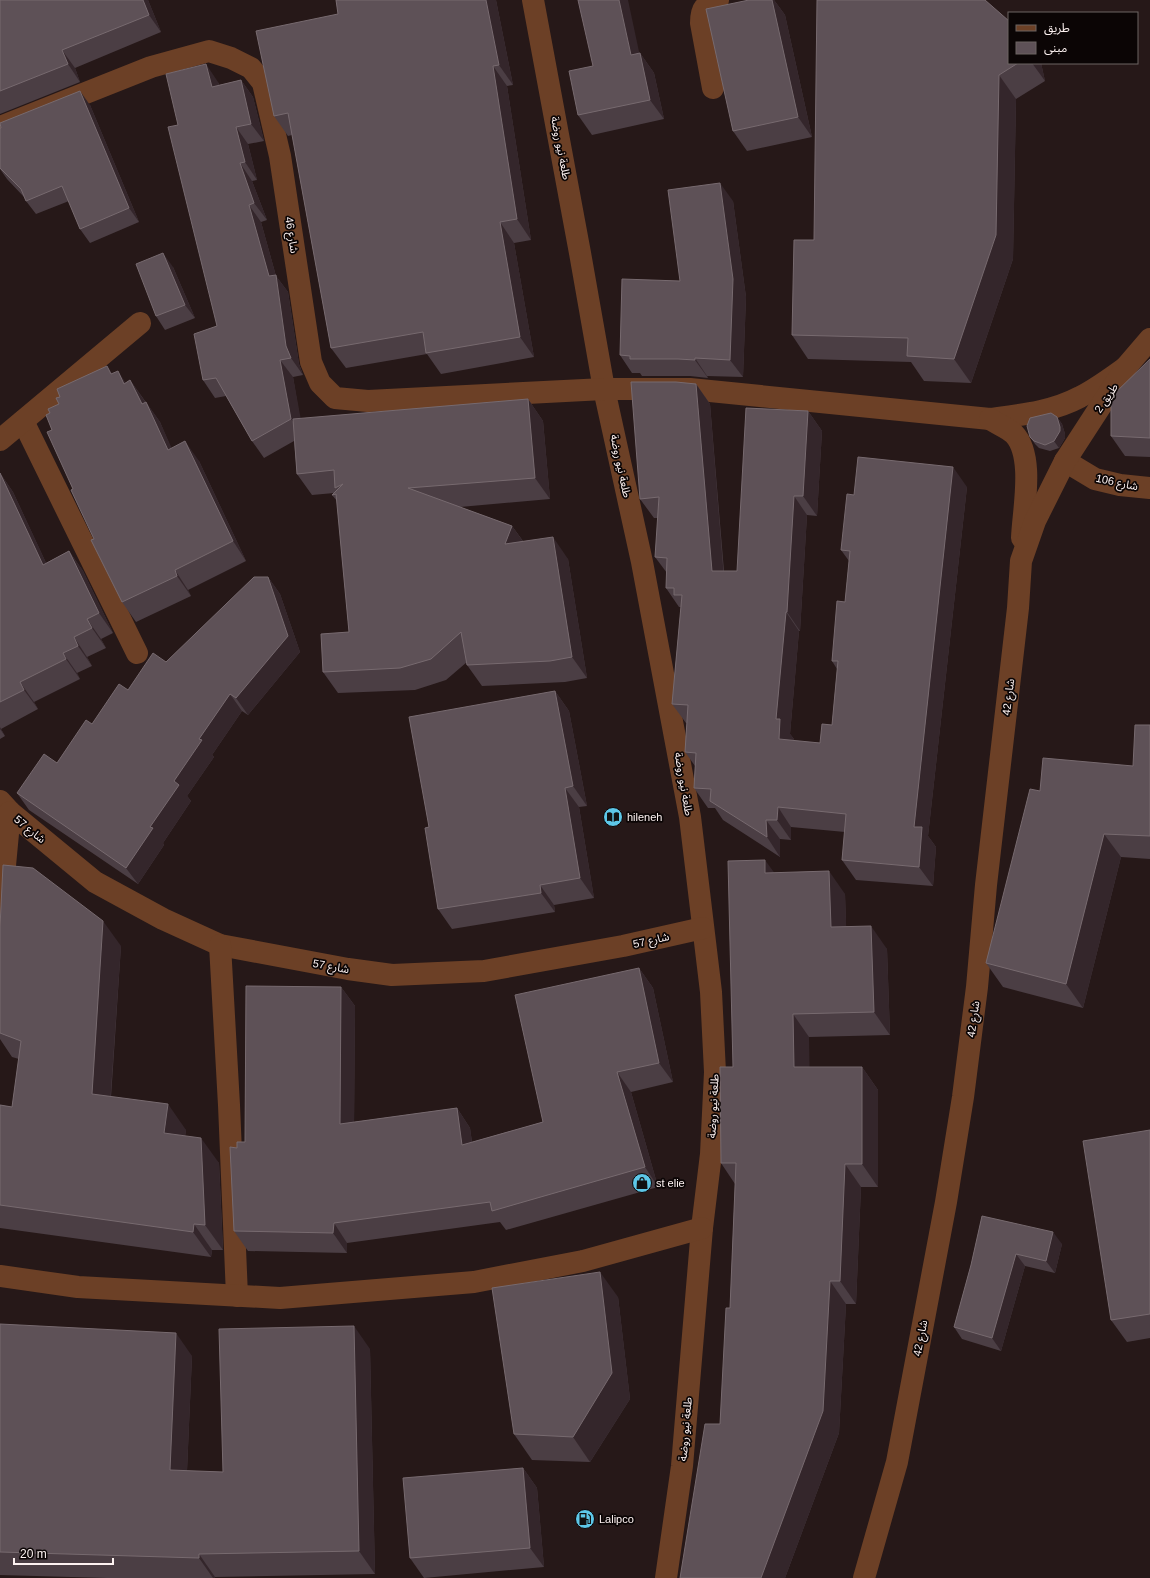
<svg xmlns="http://www.w3.org/2000/svg" width="1150" height="1578" font-family="Helvetica,'Noto Sans Arabic',sans-serif">
  <style>
    .lines { fill: none; stroke-linecap: round; stroke-linejoin: round }
    .minor { stroke: #6c4026; stroke-width: 22 }
    .wall { fill: #4b3e44 }
    .shaded-wall { fill: #34262b }
    .building { fill: #5e5157; stroke: #776a6f }
    .labels { text-anchor: middle; dominant-baseline: central; stroke-width: 3.5; stroke-linejoin: round; paint-order: stroke }
    .street-label { font-size: 11px; fill: #fdf2f1; stroke: #0b0505 }
    .poi-label { font-size: 11px; fill: #fdf2f1; stroke: #0b0505; text-anchor: start }
  </style>
  <rect width="100%" height="100%" fill="#261818"/>
  <g class="lines">
    <g class="minor">
      <path d="M 533,0 L 580,253 L 604,389 L 642,562 L 690,817 L 711,992 L 715,1072 L 711,1154 L 702,1228 L 682,1466 L 666,1578"/>
      <path d="M 713,88 L 701,23 C 701,8 704,6 718,0"/>
      <path d="M 0,127 L 151,67 L 209,51 L 231,58 L 251,68 L 263,83 L 280,156 L 311,362 L 320,383 L 335,398 L 368,401 L 604,389 L 690,389 L 990,419 C 1020,415 1052,412 1080,397 C 1096,389 1111,378 1126,367"/>
      <path d="M 990,419 C 997,424 1008,428 1014,434 C 1035,456 1023,510 1022,538"/>
      <path d="M 23,421 L 137,653"/>
      <path d="M 0,440 L 140,323"/>
      <path d="M 1065,461 L 1095,479 L 1120,485 L 1150,488"/>
      <path d="M 0,801 L 10,812 L 95,882 L 163,919 L 220,945 L 348,969 L 392,975 L 484,971 L 623,946 L 703,928"/>
      <path d="M 0,919 L 10,812"/>
      <path d="M 220,945 L 229,1105 L 237,1296"/>
      <path d="M 0,1276 L 78,1287 L 280,1298 L 474,1282 L 583,1261 L 702,1228"/>
      <path d="M 864,1578 L 897,1462 L 946,1202 L 963,1097 L 977,987 L 986,885 L 1018,608 L 1021,561 L 1035,521 L 1065,461 L 1126,367 L 1150,339"/>
    </g>
  </g>
  <g class="wall">
    <path d="M 0,0 L 148,0 L 161,32 L 75,68 L 80,82 L 0,114 Z"/>
    <path d="M 336,0 L 496,0 L 513,85 L 507,86 L 531,240 L 514,243 L 534,357 L 441,374 L 427,354 L 346,368 L 331,348 L 292,135 L 288,136 L 274,116 L 338,14 Z"/>
    <path d="M 749,0 L 774,0 L 785,15 L 812,137 L 747,151 L 733,131 Z"/>
    <path d="M 640,53 L 654,73 L 664,119 L 592,135 L 578,115 L 593,66 Z"/>
    <path d="M 1009,63 L 1041,63 L 1045,81 L 1016,99 L 1013,259 L 971,383 L 924,381 L 911,362 L 808,359 L 792,335 L 814,240 Z"/>
    <path d="M 241,80 L 253,97 L 264,141 L 248,144 L 257,180 L 252,181 L 267,220 L 261,222 L 276,276 L 288,292 L 299,364 L 303,375 L 293,377 L 300,419 L 528,399 L 543,421 L 550,499 L 460,507 L 512,526 L 523,541 L 568,559 L 587,678 L 565,682 L 482,686 L 467,665 L 467,662 L 446,680 L 415,690 L 338,693 L 323,672 L 349,632 L 337,501 L 332,495 L 334,493 L 312,495 L 297,474 L 294,441 L 264,458 L 252,441 L 226,396 L 215,398 L 203,380 L 217,326 L 178,125 L 218,82 L 219,85 Z"/>
    <path d="M 90,105 L 139,222 L 90,243 L 80,229 L 69,201 L 36,214 L 26,201 L 24,197 L 7,179 L 0,169 L 0,128 Z"/>
    <path d="M 733,201 L 746,297 L 743,377 L 707,376 L 708,378 L 690,376 L 642,376 L 640,373 L 632,373 L 620,355 L 680,281 Z"/>
    <path d="M 173,267 L 195,318 L 165,330 L 156,316 Z"/>
    <path d="M 1150,359 L 1150,457 L 1125,456 L 1111,436 Z"/>
    <path d="M 112,374 L 126,383 L 130,380 L 160,422 L 171,448 L 199,461 L 246,561 L 188,590 L 191,596 L 136,622 L 122,602 L 73,489 L 52,430 L 50,413 L 59,404 Z"/>
    <path d="M 696,384 L 710,404 L 724,571 L 737,571 L 808,411 L 822,431 L 817,516 L 807,515 L 800,631 L 799,631 L 790,734 L 794,739 L 794,741 L 820,743 L 832,725 L 837,669 L 832,661 L 845,602 L 849,561 L 841,550 L 854,495 L 967,487 L 928,836 L 936,847 L 933,886 L 856,880 L 842,860 L 845,832 L 791,827 L 791,840 L 780,839 L 780,857 L 723,820 L 715,808 L 708,808 L 694,788 L 695,766 L 685,752 L 687,723 L 686,723 L 672,704 L 681,607 L 679,607 L 666,588 L 667,573 L 655,557 L 658,518 L 654,518 L 640,499 Z"/>
    <path d="M 1057,417 L 1062,424 L 1065,434 L 1065,438 L 1059,448 L 1050,451 L 1039,448 L 1035,444 L 1030,437 Z"/>
    <path d="M 0,473 L 13,492 L 46,563 L 69,551 L 83,571 L 113,633 L 101,639 L 106,648 L 87,657 L 92,666 L 77,673 L 80,679 L 34,702 L 38,709 L 1,729 L 5,736 L 0,739 Z"/>
    <path d="M 268,577 L 280,594 L 300,652 L 248,715 L 242,711 L 212,755 L 214,757 L 187,796 L 191,801 L 163,843 L 164,845 L 138,884 L 29,810 L 17,793 L 57,763 L 92,724 L 128,690 L 166,662 Z"/>
    <path d="M 555,691 L 569,711 L 587,806 L 579,807 L 594,898 L 554,905 L 555,912 L 452,929 L 438,909 L 429,827 Z"/>
    <path d="M 1150,725 L 1150,859 L 1121,857 L 1083,1008 L 1003,987 L 986,963 L 1040,791 L 1133,766 Z"/>
    <path d="M 774,873 L 845,894 L 846,926 L 887,949 L 890,1035 L 809,1037 L 809,1067 L 862,1067 L 878,1090 L 878,1187 L 861,1187 L 856,1304 L 846,1304 L 839,1433 L 785,1578 L 680,1578 L 720,1424 L 730,1308 L 735,1184 L 721,1163 L 733,1067 Z"/>
    <path d="M 0,927 L 121,946 L 111,1097 L 186,1130 L 185,1136 L 219,1163 L 223,1250 L 212,1250 L 211,1257 L 0,1228 L 0,1105 L 12,1107 L 19,1059 L 12,1057 L 0,1039 Z"/>
    <path d="M 639,968 L 653,988 L 673,1082 L 631,1092 L 658,1187 L 506,1230 L 500,1222 L 347,1243 L 347,1253 L 248,1251 L 234,1231 L 237,1148 L 245,1142 L 341,987 L 355,1006 L 354,1122 L 457,1108 L 470,1128 L 472,1142 L 543,1122 Z"/>
    <path d="M 1150,1130 L 1150,1338 L 1127,1342 L 1111,1320 Z"/>
    <path d="M 982,1216 L 1062,1244 L 1055,1273 L 1025,1266 L 1001,1351 L 962,1339 L 954,1327 L 971,1265 Z"/>
    <path d="M 618,1297 L 630,1399 L 590,1462 L 532,1460 L 514,1434 Z"/>
    <path d="M 0,1324 L 192,1356 L 187,1471 L 223,1472 L 370,1349 L 375,1574 L 215,1577 L 215,1578 L 107,1578 L 0,1575 Z"/>
    <path d="M 523,1468 L 537,1488 L 544,1567 L 424,1578 L 410,1558 Z"/>
  </g>
  <g class="shaded-wall">
    <path d="M 143,0 L 148,0 L 161,32 L 149,15 Z"/>
    <path d="M 486,0 L 496,0 L 513,85 L 499,65 Z"/>
    <path d="M 619,0 L 628,0 L 644,75 L 631,55 Z"/>
    <path d="M 772,0 L 774,0 L 785,15 L 812,137 L 798,117 Z"/>
    <path d="M 62,50 L 75,68 L 80,82 L 68,64 Z"/>
    <path d="M 640,53 L 654,73 L 664,119 L 650,100 Z"/>
    <path d="M 1032,63 L 1041,63 L 1045,81 Z"/>
    <path d="M 206,64 L 218,82 L 224,104 L 212,87 Z"/>
    <path d="M 493,66 L 507,86 L 531,240 L 517,219 Z"/>
    <path d="M 999,75 L 1016,99 L 1013,259 L 971,383 L 954,359 Z"/>
    <path d="M 241,80 L 253,97 L 264,141 L 251,124 Z"/>
    <path d="M 80,91 L 90,105 L 139,222 L 129,208 Z"/>
    <path d="M 236,127 L 248,144 L 257,180 L 245,162 Z"/>
    <path d="M 240,163 L 252,181 L 267,220 L 254,203 Z"/>
    <path d="M 720,183 L 733,201 L 746,297 L 743,377 L 730,360 Z"/>
    <path d="M 249,205 L 261,222 L 276,276 L 288,292 L 299,364 L 303,375 L 291,358 L 286,346 L 269,276 Z"/>
    <path d="M 500,222 L 514,243 L 534,357 L 520,337 Z"/>
    <path d="M 163,253 L 173,267 L 195,318 L 185,305 Z"/>
    <path d="M 695,358 L 707,376 L 708,378 L 695,360 Z"/>
    <path d="M 280,360 L 293,377 L 304,436 L 291,419 Z"/>
    <path d="M 107,366 L 120,385 L 111,374 Z"/>
    <path d="M 118,371 L 131,391 L 124,384 Z"/>
    <path d="M 130,380 L 144,400 L 156,424 L 142,404 Z"/>
    <path d="M 696,384 L 710,404 L 725,591 L 712,571 Z"/>
    <path d="M 528,399 L 543,421 L 550,499 L 535,478 Z"/>
    <path d="M 146,402 L 160,422 L 181,469 L 168,450 Z"/>
    <path d="M 808,411 L 822,431 L 817,516 L 803,496 Z"/>
    <path d="M 1057,417 L 1062,424 L 1065,434 L 1065,438 L 1059,448 L 1054,441 Z"/>
    <path d="M 185,441 L 199,461 L 246,561 L 233,541 Z"/>
    <path d="M 953,467 L 967,487 L 928,836 L 936,847 L 933,886 L 919,867 L 914,827 Z"/>
    <path d="M 0,473 L 13,492 L 56,584 L 43,565 Z"/>
    <path d="M 794,496 L 807,515 L 800,631 L 787,612 Z"/>
    <path d="M 512,526 L 527,547 L 505,544 Z"/>
    <path d="M 553,537 L 568,559 L 587,678 L 572,657 Z"/>
    <path d="M 69,551 L 83,571 L 113,633 L 99,613 Z"/>
    <path d="M 175,570 L 188,590 L 191,596 L 177,576 Z"/>
    <path d="M 268,577 L 280,594 L 300,652 L 248,715 L 236,698 Z"/>
    <path d="M 786,612 L 799,631 L 790,734 L 794,739 L 793,759 L 779,739 L 776,719 Z"/>
    <path d="M 87,619 L 101,639 L 106,648 L 92,628 Z"/>
    <path d="M 74,637 L 87,657 L 92,666 L 78,646 Z"/>
    <path d="M 63,653 L 77,673 L 80,679 L 66,659 Z"/>
    <path d="M 20,682 L 34,702 L 38,709 L 24,690 Z"/>
    <path d="M 555,691 L 569,711 L 587,806 L 573,786 Z"/>
    <path d="M 230,694 L 242,711 L 212,755 L 214,757 L 187,796 L 191,801 L 163,843 L 164,845 L 138,884 L 126,868 L 150,827 L 174,781 L 199,739 Z"/>
    <path d="M 0,727 L 1,729 L 5,736 L 0,729 Z"/>
    <path d="M 565,788 L 579,807 L 594,898 L 580,878 Z"/>
    <path d="M 778,807 L 791,827 L 791,840 L 777,820 Z"/>
    <path d="M 766,820 L 780,839 L 780,857 L 767,837 Z"/>
    <path d="M 1104,834 L 1121,857 L 1083,1008 L 1066,984 Z"/>
    <path d="M 765,860 L 781,882 L 765,873 Z"/>
    <path d="M 829,871 L 845,894 L 847,949 L 831,927 Z"/>
    <path d="M 540,885 L 554,905 L 555,912 L 541,893 Z"/>
    <path d="M 103,921 L 121,946 L 109,1119 L 92,1094 Z"/>
    <path d="M 871,926 L 887,949 L 890,1035 L 874,1012 Z"/>
    <path d="M 639,968 L 653,988 L 673,1082 L 659,1063 Z"/>
    <path d="M 341,987 L 355,1006 L 354,1143 L 340,1124 Z"/>
    <path d="M 793,1014 L 809,1037 L 810,1090 L 794,1067 Z"/>
    <path d="M 862,1067 L 878,1090 L 878,1187 L 862,1164 Z"/>
    <path d="M 617,1072 L 631,1092 L 658,1187 L 645,1167 Z"/>
    <path d="M 168,1104 L 186,1130 L 182,1158 L 164,1133 Z"/>
    <path d="M 457,1108 L 470,1128 L 475,1165 L 462,1145 Z"/>
    <path d="M 201,1138 L 219,1163 L 223,1250 L 205,1225 Z"/>
    <path d="M 845,1164 L 861,1187 L 856,1304 L 840,1281 Z"/>
    <path d="M 334,1223 L 347,1243 L 347,1253 L 333,1233 Z"/>
    <path d="M 194,1224 L 212,1250 L 211,1257 L 193,1232 Z"/>
    <path d="M 1053,1232 L 1062,1244 L 1055,1273 L 1046,1261 Z"/>
    <path d="M 1016,1254 L 1025,1266 L 1001,1351 L 992,1338 Z"/>
    <path d="M 600,1272 L 618,1297 L 630,1399 L 590,1462 L 573,1437 Z"/>
    <path d="M 830,1281 L 846,1304 L 839,1433 L 785,1578 L 761,1578 Z"/>
    <path d="M 354,1326 L 370,1349 L 375,1574 L 359,1551 Z"/>
    <path d="M 176,1333 L 192,1356 L 186,1493 L 170,1470 Z"/>
    <path d="M 523,1468 L 537,1488 L 544,1567 L 530,1548 Z"/>
    <path d="M 199,1554 L 215,1577 L 215,1578 L 213,1578 L 199,1558 Z"/>
  </g>
  <g class="building">
    <path d="M 0,0 L 143,0 L 149,15 L 62,50 L 68,64 L 0,91 Z"/>
    <path d="M 336,0 L 486,0 L 499,65 L 493,66 L 517,219 L 500,222 L 520,337 L 426,353 L 423,332 L 331,348 L 288,113 L 274,116 L 256,31 L 338,14 Z"/>
    <path d="M 578,0 L 619,0 L 631,55 L 640,53 L 650,100 L 578,115 L 569,71 L 593,66 Z"/>
    <path d="M 749,0 L 772,0 L 798,117 L 733,131 L 706,9 Z"/>
    <path d="M 817,0 L 985,0 L 1009,21 L 1009,63 L 1018,63 L 999,75 L 996,235 L 954,359 L 907,356 L 908,338 L 792,335 L 794,240 L 814,240 Z"/>
    <path d="M 206,64 L 212,87 L 241,80 L 251,124 L 236,127 L 245,162 L 240,163 L 254,203 L 249,205 L 269,276 L 276,275 L 286,346 L 291,358 L 280,360 L 291,419 L 252,441 L 216,378 L 203,380 L 194,334 L 217,326 L 168,127 L 178,125 L 166,74 Z"/>
    <path d="M 80,91 L 129,208 L 80,229 L 62,186 L 26,201 L 21,189 L 0,168 L 0,128 L 1,128 L 0,123 Z"/>
    <path d="M 720,183 L 733,279 L 730,360 L 695,358 L 695,360 L 678,359 L 630,359 L 630,356 L 620,355 L 622,279 L 680,281 L 668,190 Z"/>
    <path d="M 163,253 L 185,305 L 156,316 L 136,264 Z"/>
    <path d="M 1150,359 L 1150,438 L 1111,436 L 1111,397 Z"/>
    <path d="M 107,366 L 111,374 L 118,371 L 124,384 L 130,380 L 142,404 L 146,402 L 168,450 L 185,441 L 233,541 L 175,570 L 177,576 L 122,602 L 91,540 L 94,539 L 71,490 L 73,489 L 47,432 L 52,430 L 46,415 L 50,413 L 48,409 L 59,404 L 56,398 L 60,397 L 57,389 Z"/>
    <path d="M 631,382 L 676,382 L 696,384 L 712,571 L 737,571 L 746,408 L 808,411 L 803,496 L 794,496 L 787,612 L 786,612 L 776,719 L 780,719 L 779,739 L 820,743 L 822,724 L 832,725 L 838,661 L 832,661 L 837,601 L 845,602 L 850,551 L 841,550 L 847,494 L 854,495 L 858,457 L 953,467 L 914,827 L 922,827 L 919,867 L 842,860 L 846,814 L 778,807 L 777,820 L 766,820 L 767,837 L 710,801 L 711,789 L 694,788 L 696,753 L 685,752 L 688,705 L 672,704 L 682,595 L 674,595 L 674,588 L 666,588 L 667,558 L 655,557 L 659,497 L 640,499 Z"/>
    <path d="M 528,399 L 535,478 L 408,488 L 512,526 L 505,544 L 553,537 L 572,657 L 550,661 L 467,665 L 461,632 L 431,659 L 400,668 L 323,672 L 321,634 L 349,632 L 336,494 L 332,495 L 343,484 L 335,488 L 334,470 L 297,474 L 293,419 Z"/>
    <path d="M 1051,413 L 1057,417 L 1060,427 L 1060,431 L 1054,441 L 1045,445 L 1034,441 L 1030,437 L 1027,426 L 1030,418 Z"/>
    <path d="M 0,473 L 43,565 L 69,551 L 99,613 L 87,619 L 92,628 L 74,637 L 78,646 L 63,653 L 66,659 L 20,682 L 24,690 L 0,702 Z"/>
    <path d="M 254,577 L 268,577 L 288,636 L 236,698 L 230,694 L 199,739 L 202,740 L 174,781 L 179,785 L 150,827 L 153,828 L 126,868 L 17,793 L 44,754 L 57,763 L 86,720 L 92,724 L 119,684 L 128,690 L 153,653 L 166,662 Z"/>
    <path d="M 555,691 L 573,786 L 565,788 L 580,878 L 540,885 L 541,893 L 438,909 L 425,828 L 429,827 L 409,717 Z"/>
    <path d="M 1135,725 L 1150,725 L 1150,836 L 1104,834 L 1066,984 L 986,963 L 1030,789 L 1040,791 L 1043,758 L 1133,766 Z"/>
    <path d="M 765,860 L 765,873 L 829,871 L 831,927 L 871,926 L 874,1012 L 793,1014 L 794,1067 L 862,1067 L 862,1164 L 845,1164 L 840,1281 L 830,1281 L 823,1411 L 761,1578 L 680,1578 L 705,1424 L 720,1424 L 726,1308 L 730,1308 L 736,1163 L 721,1163 L 720,1067 L 733,1067 L 728,861 Z"/>
    <path d="M 3,865 L 33,868 L 103,921 L 92,1094 L 168,1104 L 164,1133 L 201,1138 L 205,1225 L 194,1224 L 193,1232 L 0,1205 L 0,1105 L 12,1107 L 21,1041 L 0,1033 L 0,927 Z"/>
    <path d="M 639,968 L 659,1063 L 617,1072 L 645,1167 L 492,1211 L 490,1202 L 334,1223 L 333,1233 L 234,1231 L 230,1147 L 237,1148 L 237,1142 L 245,1142 L 246,986 L 341,987 L 340,1124 L 457,1108 L 462,1145 L 543,1122 L 515,995 Z"/>
    <path d="M 1150,1130 L 1150,1314 L 1111,1320 L 1083,1141 Z"/>
    <path d="M 982,1216 L 1053,1232 L 1046,1261 L 1016,1254 L 992,1338 L 954,1327 L 971,1265 Z"/>
    <path d="M 600,1272 L 612,1373 L 573,1437 L 514,1434 L 492,1288 Z"/>
    <path d="M 0,1324 L 176,1333 L 170,1470 L 223,1472 L 219,1329 L 354,1326 L 359,1551 L 199,1554 L 199,1558 L 0,1552 Z"/>
    <path d="M 523,1468 L 530,1548 L 410,1558 L 403,1478 Z"/>
  </g>
  <defs>
    <g id="library-disc" transform="scale(1)"><circle r="9.5" fill="#5dc7e8" stroke="#0b0505"/><path d="M-6-4Q-3-5.5-.7-3.5V5Q-3 3-6 4ZM6-4Q3-5.5 .7-3.5V5Q3 3 6 4Z" fill="#111"/></g>
    <g id="shop-disc" transform="scale(1)"><circle r="9.5" fill="#5dc7e8" stroke="#0b0505"/><path d="M-5-2.5h2.3a2.7 3.5 0 0 1 5.4 0H5L5.5 6h-11ZM-1.5-2.5h3a1.5 2.3 0 0 0-3 0Z" fill="#111"/></g>
    <g id="fuel-disc" transform="scale(1)"><circle r="9.5" fill="#5dc7e8" stroke="#0b0505"/><path d="M-5.5-6h7V0h2V4h1.3V-2.5L3-4.5l.8-.8L6-3V5H2.5V1h-1V6h-7ZM-4.2-4.7v3.2H.2V-4.7Z" fill="#111"/></g>
  </defs>
  <g fill-rule="evenodd">
    <use href="#library-disc" x="613" y="817"/>
    <use href="#shop-disc" x="642" y="1183"/>
    <use href="#fuel-disc" x="585" y="1519"/>
  </g>
  <g class="labels">
    <g class="street-label">
      <text transform="translate(561 148) rotate(79)">طلعة نيو روضة</text>
      <text transform="translate(292 235) rotate(81)">شارع 46</text>
      <text transform="translate(1106 398) rotate(-56)">طريق 2</text>
      <text transform="translate(621 466) rotate(78)">طلعة نيو روضة</text>
      <text transform="translate(1117 482) rotate(12)">شارع 106</text>
      <text transform="translate(1008 697) rotate(-83)">شارع 42</text>
      <text transform="translate(684 784) rotate(80)">طلعة نيو روضة</text>
      <text transform="translate(30 829) rotate(39)">شارع 57</text>
      <text transform="translate(651 940) rotate(-13)">شارع 57</text>
      <text transform="translate(331 966) rotate(10)">شارع 57</text>
      <text transform="translate(973 1019) rotate(-82)">شارع 42</text>
      <text transform="translate(713 1106) rotate(-87)">طلعة نيو روضة</text>
      <text transform="translate(920 1338) rotate(-79)">شارع 42</text>
      <text transform="translate(685 1429) rotate(-85)">طلعة نيو روضة</text>
    </g>
    <g class="poi-label">
      <text x="627" y="817">hileneh</text>
      <text x="656" y="1183">st elie</text>
      <text x="599" y="1519">Lalipco</text>
    </g>
  </g>
  <rect x="1008" y="12" width="130" height="52" fill="#0b0505" stroke="#6c6463"/>
  <rect x="1016" y="25" width="20" height="6" fill="#6c4026" stroke="#6c6463"/>
  <text x="1044" y="32" font-size="12" fill="#fdf2f1">طريق</text>
  <rect x="1016" y="42" width="20" height="12" fill="#5e5157" stroke="#6c6463"/>
  <text x="1044" y="52" font-size="12" fill="#fdf2f1">مبنى</text>
  <path d="M14 1558v6h99v-6" fill="none" stroke="#fdf2f1" stroke-width="2"/>
  <text x="20" y="1558" font-size="12" fill="#fdf2f1" stroke="#0b0505" stroke-width="3" paint-order="stroke">20 m</text>
</svg>
